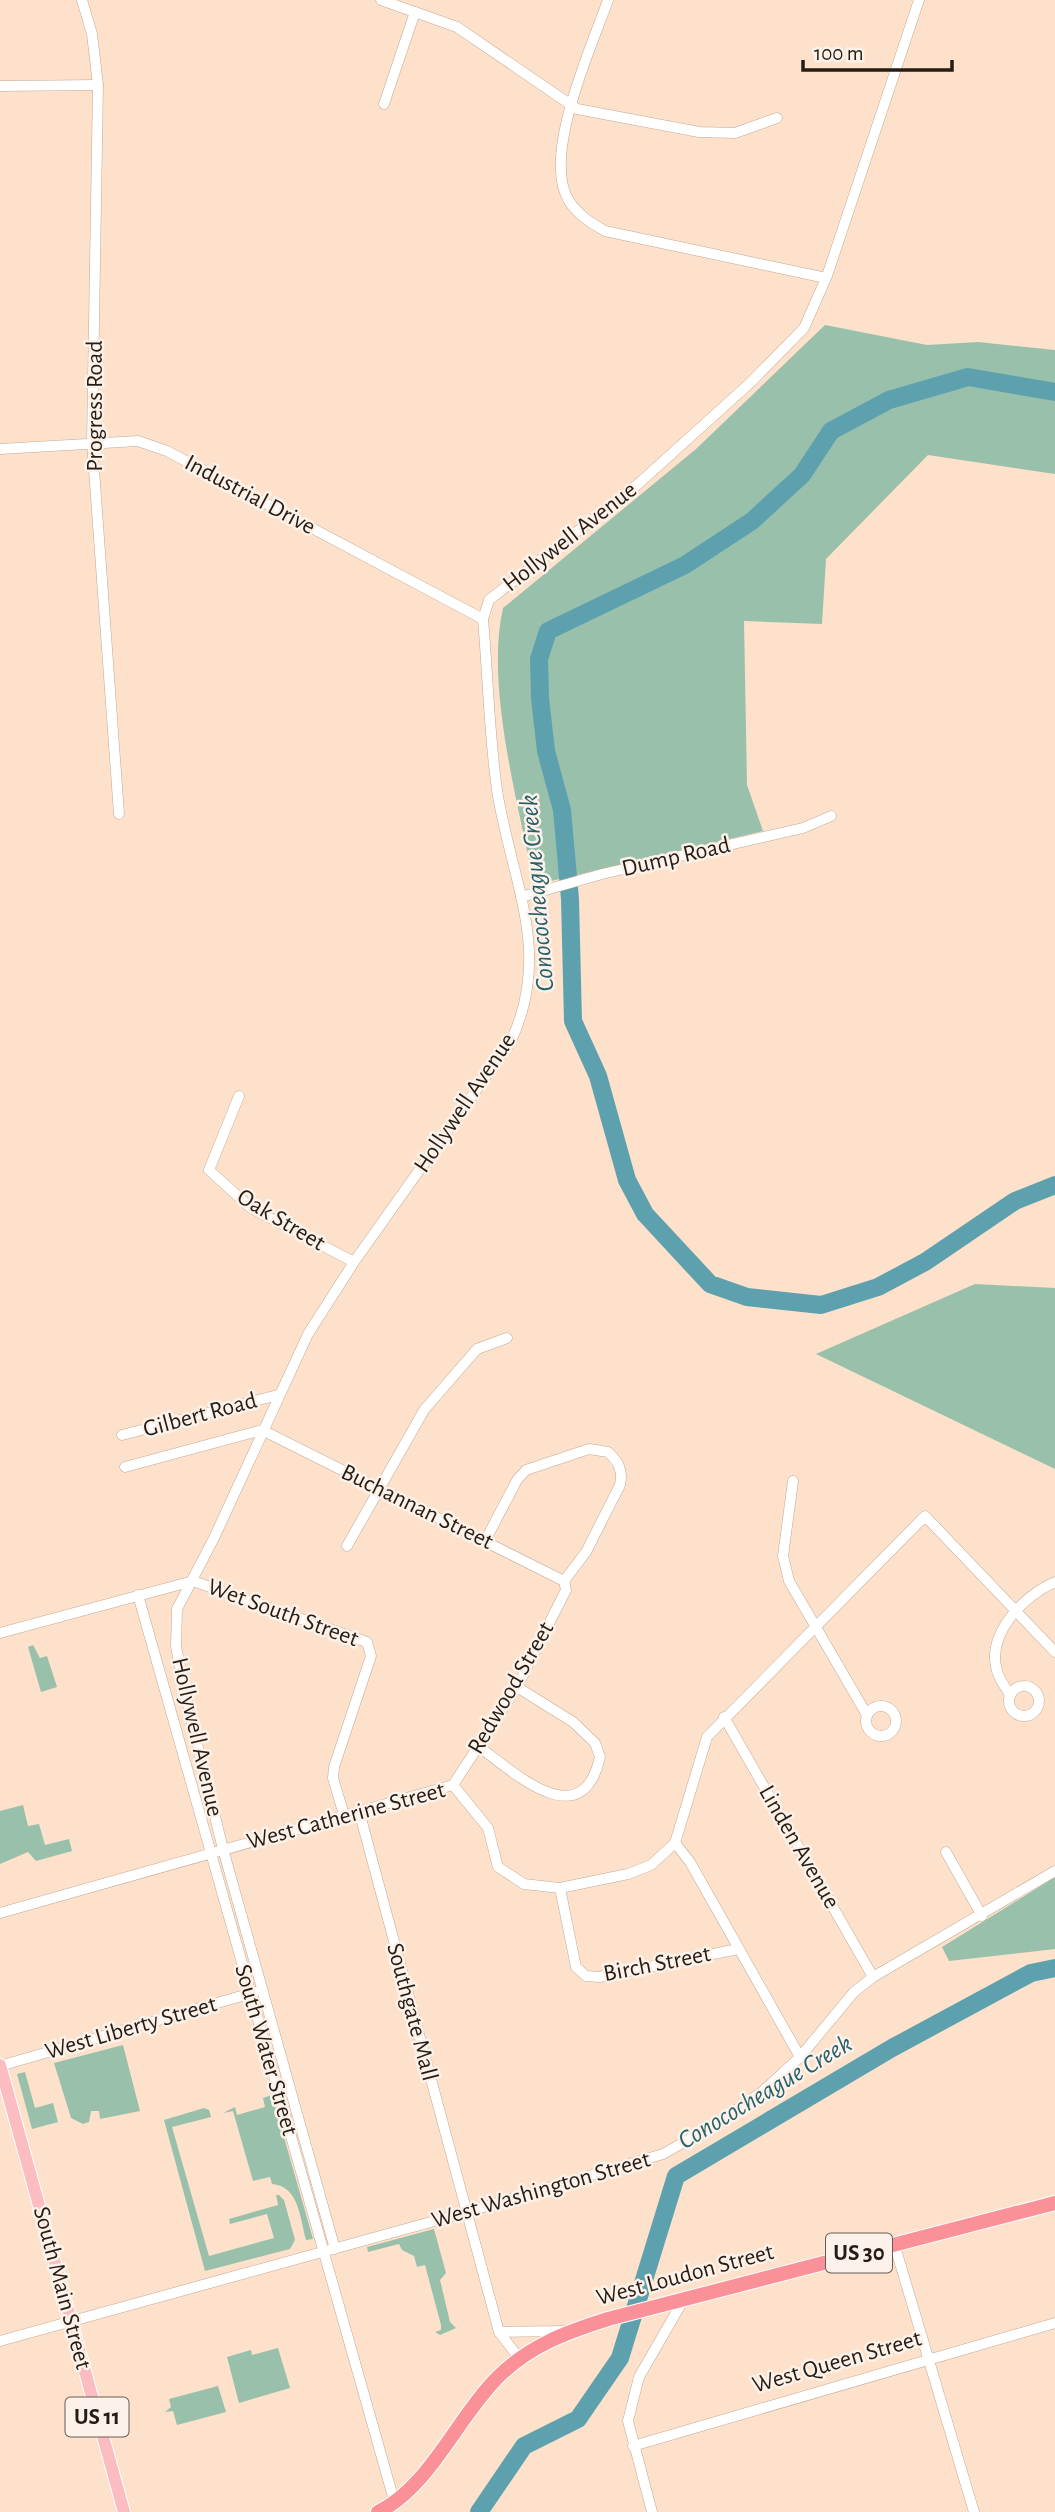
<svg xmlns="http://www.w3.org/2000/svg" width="1055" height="2512" font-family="'Alegreya Sans',sans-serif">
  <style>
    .green { fill: #98c0ab }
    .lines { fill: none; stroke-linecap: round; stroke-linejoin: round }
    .river { stroke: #5ea1ae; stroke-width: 18 }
    .minor-casing { stroke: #c3a894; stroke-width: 11 }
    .major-casing { stroke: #fff; stroke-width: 14 }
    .highway-casing { stroke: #fff; stroke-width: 16 }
    .minor { stroke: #fff; stroke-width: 10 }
    .major { stroke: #fcbdc2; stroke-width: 12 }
    .highway { stroke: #fa9199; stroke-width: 14 }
    .labels { text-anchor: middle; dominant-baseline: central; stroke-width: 5; stroke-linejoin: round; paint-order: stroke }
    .shield { fill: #fdf2e9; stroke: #665c54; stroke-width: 2 }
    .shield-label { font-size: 23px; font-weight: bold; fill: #251c14 }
    .street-label { font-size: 24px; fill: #251c14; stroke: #fdf2e9 }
    .water-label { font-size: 26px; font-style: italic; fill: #28606a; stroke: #fdf2e9 }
  </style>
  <rect width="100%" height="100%" fill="#fde1cb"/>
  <g class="green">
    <path d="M 825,325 L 927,345 L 978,342 L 1055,350 L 1055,474 L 928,455 L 826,559 L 822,624 L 744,621 L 747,785 L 763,831 L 534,885 C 519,805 485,687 503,608 L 696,449 Z"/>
    <path d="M 975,1284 L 1055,1288 L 1055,1469 L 816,1354 Z"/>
    <path d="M 33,1645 L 40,1658 L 47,1656 L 57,1687 L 41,1692 L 28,1647 Z"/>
    <path d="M 23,1805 L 28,1826 L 39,1824 L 45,1845 L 69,1839 L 72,1851 L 36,1861 L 28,1852 L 0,1864 L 0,1811 Z"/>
    <path d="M 1055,1877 L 1055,1949 L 949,1961 L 942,1947 Z"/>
    <path d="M 123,2045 L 140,2111 L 100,2119 L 99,2111 L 91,2111 L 89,2122 L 83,2124 L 71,2118 L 54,2063 Z"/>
    <path d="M 25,2072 L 35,2108 L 53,2103 L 58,2122 L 32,2129 L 17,2074 Z"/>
    <path d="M 272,2095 L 313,2239 L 306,2240 C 300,2218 299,2186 272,2184 L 270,2177 L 253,2181 L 233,2111 L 223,2113 L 235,2107 L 237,2115 L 265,2107 L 263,2098 Z"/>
    <path d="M 204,2108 L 209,2110 L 211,2117 L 172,2127 L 209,2256 L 274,2238 L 267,2214 L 230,2224 L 229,2219 L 278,2205 L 276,2195 L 279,2195 L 284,2200 L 295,2240 L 290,2249 L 205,2271 L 164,2120 Z"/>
    <path d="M 434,2229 L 446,2273 L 440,2280 L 450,2322 L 456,2328 L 440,2335 L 435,2332 L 441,2330 L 441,2325 L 425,2265 L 417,2267 L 414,2256 L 402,2250 L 399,2244 L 368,2252 L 367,2247 Z"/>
    <path d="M 278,2348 L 290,2388 L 239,2403 L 227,2357 L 251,2350 L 252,2355 Z"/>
    <path d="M 218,2386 L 226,2412 L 177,2425 L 173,2411 L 165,2412 L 171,2407 L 169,2399 Z"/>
  </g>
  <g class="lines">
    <g class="river">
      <path d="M 1055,392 L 968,377 L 889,400 L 831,431 L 802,475 L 752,521 L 685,565 L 548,631 L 539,659 L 540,698 L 546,751 L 562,810 L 570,899 L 573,1021 L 598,1076 L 627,1180 L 645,1214 L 710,1284 L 747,1297 L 821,1305 L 878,1287 L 925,1262 L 1015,1201 L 1055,1185"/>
      <path d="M 479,2512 L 524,2446 L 578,2419 L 620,2358 L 676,2176 L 892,2048 L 1031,1973 L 1055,1968"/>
    </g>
    <g class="minor-casing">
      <g id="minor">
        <path d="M 82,0 L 92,34 L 98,85 L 92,442 L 119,814"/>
        <path d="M 381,0 L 457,27 L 577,109 L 699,132 L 735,133 L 777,118"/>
        <path d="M 608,0 C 592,46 541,156 569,201 C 578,215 591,223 605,231 L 826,278"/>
        <path d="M 0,86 L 98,85"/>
        <path d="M 384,104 L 415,12"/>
        <path d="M 0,449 L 138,441 L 167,451 L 483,619"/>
        <path d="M 521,897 L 602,874 L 803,828 L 831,816"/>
        <path d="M 239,1096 L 209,1170 L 251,1208 L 354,1262"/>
        <path d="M 122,1435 L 278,1395"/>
        <path d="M 125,1467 L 262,1430 L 564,1581 L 566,1590 L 517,1687 L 453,1785"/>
        <path d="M 793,1481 L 783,1556 L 789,1581 L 867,1715"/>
        <path d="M 485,1541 L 517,1480 L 526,1470 L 589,1449 L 608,1452 C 619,1462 623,1471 620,1485 L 586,1552 L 564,1581"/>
        <path d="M 347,1546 L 424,1410 L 477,1349 L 507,1338"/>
        <path d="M 193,1581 L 367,1642 L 371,1656 L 334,1767 L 333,1778 L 344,1815"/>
        <path d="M 138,1595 L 395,2504"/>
        <path d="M 0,1633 L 193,1581"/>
        <circle cx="1024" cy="1701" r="15"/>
        <path d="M 1010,1695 C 1006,1688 999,1679 997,1671 C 986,1634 1024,1595 1055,1582"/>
        <circle cx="881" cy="1721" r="15"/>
        <path d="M 724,1717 L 873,1977"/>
        <path d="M 478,1746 C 515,1773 582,1837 600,1757 L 595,1743 L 573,1722 L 517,1687"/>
        <path d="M 453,1785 L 488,1828 L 498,1867 L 524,1884 L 560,1888 L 628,1874 L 651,1865 L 675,1843 L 707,1737 L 925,1516 L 1055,1652"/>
        <path d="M 359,1811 L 499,2332 L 519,2358"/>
        <path d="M 675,1843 L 690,1862 L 800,2057"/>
        <path d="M 946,1852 L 982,1916"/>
        <path d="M 560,1888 L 576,1967 L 586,1976 L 599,1977 L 738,1949"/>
        <path d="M 0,1913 L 453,1785"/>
        <path d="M 0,2066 L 255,1992"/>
        <path d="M 894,2243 L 974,2512"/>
        <path d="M 335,2249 L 223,1849 L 191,1719 L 176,1647 L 177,1609 L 214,1538 L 308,1334 L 354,1262 L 511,1041 C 553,951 511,881 497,790 C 489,733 488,676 483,619 L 489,600 L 637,485 L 750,383 L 804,328 L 827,276 L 919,0"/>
        <path d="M 499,2332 L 568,2331"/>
        <path d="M 0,2341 L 467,2212 L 663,2154 L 716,2124 L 763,2091 L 800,2057 L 854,1992 L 873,1977 L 1055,1871"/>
        <path d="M 633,2446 L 1055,2323"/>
        <path d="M 652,2512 L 628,2421 L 639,2377 L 684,2299"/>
      </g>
    </g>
    <g class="major-casing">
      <path id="major" d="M 0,2065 L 124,2512"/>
    </g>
    <g class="highway-casing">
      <path id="highway" d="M 378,2512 C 429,2488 458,2416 499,2376 C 531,2345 567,2332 608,2319 L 1055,2203"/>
    </g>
    <use href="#minor" class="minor"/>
    <use href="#major" class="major"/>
    <use href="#highway" class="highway"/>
  </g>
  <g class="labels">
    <g class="shield">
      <rect x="826" y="2233.5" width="66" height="39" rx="5"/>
      <rect x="65.5" y="2397.5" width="63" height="39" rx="5"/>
    </g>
    <g class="shield-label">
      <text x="859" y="2253">US 30</text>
      <text x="97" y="2417">US 11</text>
    </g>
    <g class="street-label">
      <text transform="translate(95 406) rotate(-90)">Progress Road</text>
      <text transform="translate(250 495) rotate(28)">Industrial Drive</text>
      <text transform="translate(570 537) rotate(-38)">Hollywell Avenue</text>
      <text transform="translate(676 857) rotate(-13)">Dump Road</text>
      <text transform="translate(465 1103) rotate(-56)">Hollywell Avenue</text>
      <text transform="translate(281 1220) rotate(31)">Oak Street</text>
      <text transform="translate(200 1415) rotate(-15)">Gilbert Road</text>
      <text transform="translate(417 1507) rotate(26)">Buchannan Street</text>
      <text transform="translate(283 1613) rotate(20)">Wet South Street</text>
      <text transform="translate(511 1688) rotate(-60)">Redwood Street</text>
      <text transform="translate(197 1737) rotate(77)">Hollywell Avenue</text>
      <text transform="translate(346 1816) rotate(-15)">West Catherine Street</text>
      <text transform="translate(799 1847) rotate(60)">Linden Avenue</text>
      <text transform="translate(657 1964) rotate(-11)">Birch Street</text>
      <text transform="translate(412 2012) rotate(75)">Southgate Mall</text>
      <text transform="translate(131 2028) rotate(-16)">West Liberty Street</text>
      <text transform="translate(266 2050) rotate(74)">South Water Street</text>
      <text transform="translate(541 2190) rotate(-16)">West Washington Street</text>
      <text transform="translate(685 2275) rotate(-15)">West Loudon Street</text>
      <text transform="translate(62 2288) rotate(75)">South Main Street</text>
      <text transform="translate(837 2362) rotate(-16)">West Queen Street</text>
    </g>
    <g class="water-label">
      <text transform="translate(537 893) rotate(-95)">Conococheague Creek</text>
      <text transform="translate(765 2092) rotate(-31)">Conococheague Creek</text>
    </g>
  </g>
  <path d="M803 60v10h149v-10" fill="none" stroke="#251c14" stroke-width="3.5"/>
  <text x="814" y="60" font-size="21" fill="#251c14" stroke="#fdf2e9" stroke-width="5" paint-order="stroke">100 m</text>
</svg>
